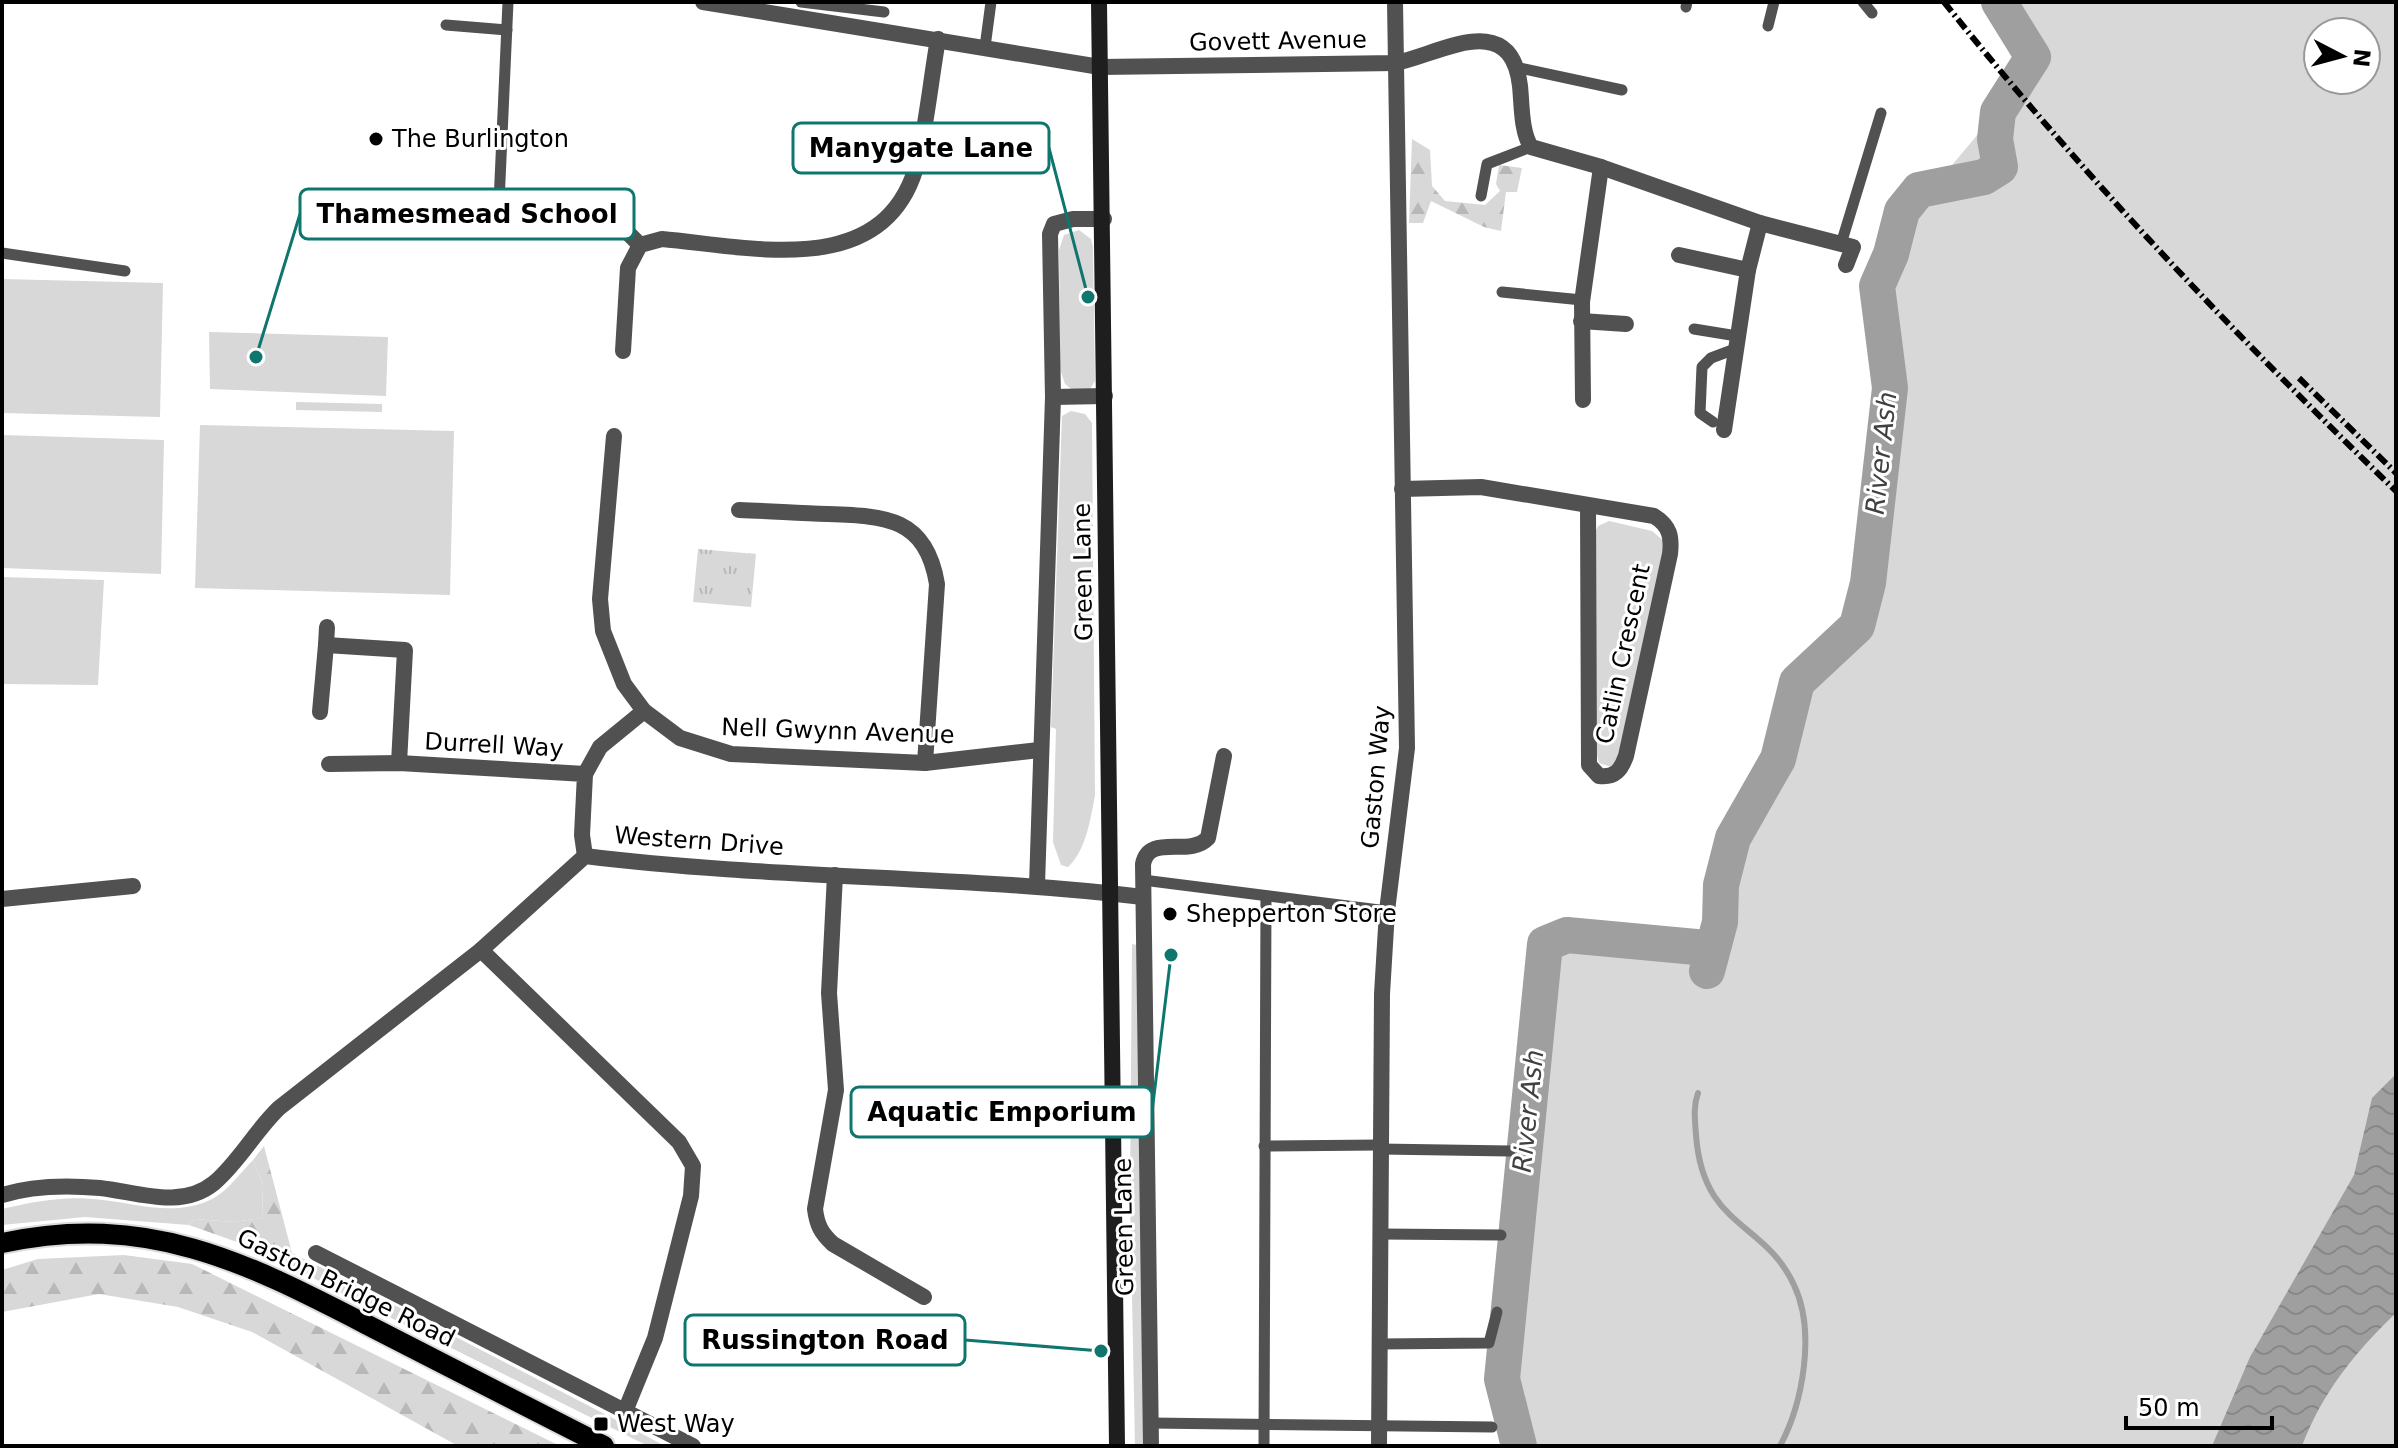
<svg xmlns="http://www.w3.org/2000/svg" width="2398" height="1448" font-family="'DejaVu Sans',sans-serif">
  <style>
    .grass { fill: #d8d8d8; fill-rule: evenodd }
    .forest { fill: url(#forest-firs) }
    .park { fill: url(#park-tufts) }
    .water { fill: url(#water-waves) }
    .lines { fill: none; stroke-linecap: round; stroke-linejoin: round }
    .stream { stroke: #9f9f9f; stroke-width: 6 }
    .river { stroke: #9f9f9f; stroke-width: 36 }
    .primary-casing { stroke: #dbdbdb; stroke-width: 24 }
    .service { stroke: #515151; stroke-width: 11 }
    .minor { stroke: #515151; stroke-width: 16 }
    .tertiary { stroke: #515151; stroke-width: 16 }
    .secondary { stroke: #1e1e1e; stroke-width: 16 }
    .primary { stroke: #000; stroke-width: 20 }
    .rail { stroke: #000; stroke-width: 6; stroke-dasharray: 12 4 2 4; stroke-linecap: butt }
    .poi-dot { fill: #000; stroke: #fff; stroke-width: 3 }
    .labels { text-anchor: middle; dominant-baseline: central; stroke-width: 6; stroke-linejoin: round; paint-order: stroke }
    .street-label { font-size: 24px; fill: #000; stroke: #fff }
    .poi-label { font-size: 24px; fill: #000; stroke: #fff; text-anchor: start }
    .water-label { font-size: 26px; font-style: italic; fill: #404040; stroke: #fff }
    .leader { fill: none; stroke: #0f766e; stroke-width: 3 }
    .callout-dot { fill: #0f766e; stroke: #fff; stroke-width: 3 }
    .callout { fill: #fff; stroke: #0f766e; stroke-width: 3 }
    .callout-label { font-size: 26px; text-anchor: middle; font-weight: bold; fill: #000 }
  </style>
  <defs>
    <pattern id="forest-firs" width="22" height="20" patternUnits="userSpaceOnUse" patternTransform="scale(2)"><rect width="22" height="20" fill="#d8d8d8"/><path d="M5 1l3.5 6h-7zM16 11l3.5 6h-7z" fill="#b8b8b8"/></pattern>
    <pattern id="park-tufts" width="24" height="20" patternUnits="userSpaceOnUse" patternTransform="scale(2)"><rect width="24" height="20" fill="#d8d8d8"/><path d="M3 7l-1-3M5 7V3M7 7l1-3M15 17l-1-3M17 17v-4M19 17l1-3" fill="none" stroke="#b8b8b8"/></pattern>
    <pattern id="water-waves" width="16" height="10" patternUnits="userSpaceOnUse" patternTransform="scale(2)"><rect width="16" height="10" fill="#9f9f9f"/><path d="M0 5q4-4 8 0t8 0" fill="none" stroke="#878787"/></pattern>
  </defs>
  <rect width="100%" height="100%" fill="#fff"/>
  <g class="grass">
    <path d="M 1999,2 L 2396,2 L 2396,1446 L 1519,1446 L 1502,1379 L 1545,944 L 1553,938 L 1693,955 L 1711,954 L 1720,922 L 1721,885 L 1733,838 L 1778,759 L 1797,682 L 1809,668 L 1830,663 L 1864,630 L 1878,552 L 1873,532 L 1890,388 L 1877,286 L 1881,250 L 2004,103 L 2033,57 ZM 2318,32 L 2366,32 L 2366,80 L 2318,80 Z"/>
    <path d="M 1079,230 L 1091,239 L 1093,247 L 1095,381 L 1090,389 L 1074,391 L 1065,384 L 1060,369 L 1059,250 L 1064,235 Z"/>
    <path d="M 2,279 L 163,283 L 160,417 L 2,413 Z"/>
    <path d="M 209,332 L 388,337 L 386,396 L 210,389 Z"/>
    <path d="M 296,402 L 382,404 L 382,412 L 296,410 Z"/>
    <path d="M 1071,411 L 1085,414 L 1092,423 L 1095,795 C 1091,817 1086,851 1068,867 L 1061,865 L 1053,842 L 1056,729 L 1051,727 L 1062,416 Z"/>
    <path d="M 200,425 L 454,431 L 450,595 L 195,588 Z"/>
    <path d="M 2,435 L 164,440 L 161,574 L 2,568 Z"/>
    <path d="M 1609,521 L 1652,531 L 1665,542 L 1619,760 L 1614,768 L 1599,763 L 1596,751 L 1594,535 L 1598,526 Z"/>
    <path d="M 2,577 L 104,580 L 98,685 L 2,684 Z"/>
    <path d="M 1132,944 L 1137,945 L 1144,1446 L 1135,1446 L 1130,1196 Z"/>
    <path d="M 253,1160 L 263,1185 L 262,1218 L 234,1222 L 195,1219 L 189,1225 L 85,1217 L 2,1225 L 2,1209 C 31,1202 63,1196 93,1199 C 135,1202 174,1219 214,1198 C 228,1190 241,1172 253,1160 Z"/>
    <path d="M 336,1275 L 620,1422 L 665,1446 L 648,1446 L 329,1287 Z"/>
  </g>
  <g class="forest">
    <path d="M 1412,139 L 1430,150 L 1432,186 L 1445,201 L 1485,205 L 1500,191 L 1496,184 L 1499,165 L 1522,168 L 1517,192 L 1506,192 L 1501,231 L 1484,227 L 1431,201 L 1423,223 L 1409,223 Z"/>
    <path d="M 264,1146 L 292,1253 L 336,1275 L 329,1287 L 274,1255 L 189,1225 L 195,1219 L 234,1222 L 262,1218 L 263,1185 L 253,1160 Z"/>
    <path d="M 124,1255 L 192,1264 L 560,1446 L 458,1446 L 252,1332 L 178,1307 L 99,1294 L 2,1312 L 2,1270 L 38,1259 Z"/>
  </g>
  <path class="park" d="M 698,549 L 756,554 L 751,607 L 693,602 Z"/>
  <path class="water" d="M 2396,1074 L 2396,1313 C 2355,1352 2322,1393 2302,1446 L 2212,1446 L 2250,1357 L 2354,1175 L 2372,1098 Z"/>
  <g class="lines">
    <path class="stream" d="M 1698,1093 C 1693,1107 1695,1120 1696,1135 C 1703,1229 1764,1220 1794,1285 C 1816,1331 1803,1403 1780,1446"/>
    <g class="river">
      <path d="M 1707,971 L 1720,922 L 1721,885 L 1733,838 L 1778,759 L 1797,682 L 1857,626 L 1868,583 L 1890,388 L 1877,286 L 1891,254 L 1902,211 L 1919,190 L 1984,177 L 2000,167 L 1995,139 L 1998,112 L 2033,57 L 1999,2"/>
      <path d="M 1519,1446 L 1502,1379 L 1545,944 L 1567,935 L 1696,947 L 1711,954"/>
    </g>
    <g class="primary-casing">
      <path id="primary" d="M 2,1243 C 156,1210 256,1268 387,1335 C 459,1372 531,1409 604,1446"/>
    </g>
    <g class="service">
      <path d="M 801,2 L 884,12"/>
      <path d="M 1863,2 L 1872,13"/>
      <path d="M 1686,7 L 1687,2"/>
      <path d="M 446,25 L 507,30"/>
      <path d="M 1768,26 L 1774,2"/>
      <path d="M 985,47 L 991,2"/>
      <path d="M 1515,67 L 1622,90"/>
      <path d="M 1481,196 L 1487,164 L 1531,147"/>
      <path d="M 498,225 L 508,2"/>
      <path d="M 1841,244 L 1881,113"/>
      <path d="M 2,253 L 125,271"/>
      <path d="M 1502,292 L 1582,300"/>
      <path d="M 1694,329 L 1737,336"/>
      <path d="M 1713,422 L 1700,413 L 1702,367 L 1711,358 L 1735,349"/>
      <path d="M 1143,880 L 1387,911"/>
      <path d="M 1264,1146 L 1380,1145"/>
      <path d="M 1380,1149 L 1510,1151"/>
      <path d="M 1380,1234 L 1501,1235"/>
      <path d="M 1379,1344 L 1489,1343 L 1497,1312"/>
      <path d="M 1150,1423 L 1492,1427"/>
      <path d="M 1264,1446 L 1266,896"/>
    </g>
    <g class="minor">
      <path d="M 1100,67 L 1396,63 C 1440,54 1511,8 1520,86 C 1522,105 1521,131 1531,147 L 1601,167 L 1760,223 L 1853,247 L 1846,265"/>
      <path d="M 602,207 L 640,245"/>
      <path d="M 1679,255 L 1748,270"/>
      <path d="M 1581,321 L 1626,324"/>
      <path d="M 623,351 L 628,268 L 640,245 L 662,239 C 753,247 888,282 918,160 C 927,121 931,79 938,39"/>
      <path d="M 1053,397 L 1105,396"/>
      <path d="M 1583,400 L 1582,302 L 1601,167"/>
      <path d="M 1724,430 L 1748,270 L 1760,223"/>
      <path d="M 614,436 L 600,599 L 603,631 L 624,684 L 644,711 L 680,738 L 731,754 L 925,763 L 1039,750"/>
      <path d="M 1402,489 L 1481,487 L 1654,516 C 1670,526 1672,537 1670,554 L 1626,756 C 1621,770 1615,778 1599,776 L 1589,765 L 1588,505"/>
      <path d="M 739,510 C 768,511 798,513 827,514 C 885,516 926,517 937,584 L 925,763"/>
      <path d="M 326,645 L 327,627"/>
      <path d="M 320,712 L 326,645 L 405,650 L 399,763"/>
      <path d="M 329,764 L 399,763 L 585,774 L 582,835 L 585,856"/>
      <path d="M 585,774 L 600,747 L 644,711"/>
      <path d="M 835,875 L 829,993 L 836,1090 L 815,1209 C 817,1225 821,1233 833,1244 L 924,1297"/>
      <path d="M 1037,885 L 1053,397 L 1050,234 L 1054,224 L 1073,219 L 1104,219"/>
      <path d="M 2,899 L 133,886"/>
      <path d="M 481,950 L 679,1142 L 693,1166 L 691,1196 L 655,1338 L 626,1409"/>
      <path d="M 2,1195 C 34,1185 67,1185 100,1188 C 137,1192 181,1210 214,1183 C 239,1162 255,1131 279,1108 L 481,950 L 585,856 C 770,879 958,875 1143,897"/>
      <path d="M 316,1253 L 693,1446"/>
      <path d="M 1151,1446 L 1143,864 C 1149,833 1189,858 1208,838 L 1224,756"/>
      <path d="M 1379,1446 L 1382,994 L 1387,911 L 1407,748 L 1395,2"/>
    </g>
    <path class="tertiary" d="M 703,2 L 1100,67"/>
    <path class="secondary" d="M 1099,2 L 1117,1446"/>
    <use href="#primary" class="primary"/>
    <g class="rail">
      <path d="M 1944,2 C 2083,176 2236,336 2396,491"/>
      <path d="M 2299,378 L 2396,473"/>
    </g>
  </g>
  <g class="poi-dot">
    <circle cx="376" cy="139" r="8"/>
    <circle cx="1170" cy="914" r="8"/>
    <rect x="593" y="1416" width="16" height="16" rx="4"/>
  </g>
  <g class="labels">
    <g class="street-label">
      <text transform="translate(1278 41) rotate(-1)">Govett Avenue</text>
      <text transform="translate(1083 572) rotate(-91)">Green Lane</text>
      <text transform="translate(1623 654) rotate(-78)">Catlin Crescent</text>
      <text transform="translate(838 731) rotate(2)">Nell Gwynn Avenue</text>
      <text transform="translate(494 745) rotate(3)">Durrell Way</text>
      <text transform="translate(1376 777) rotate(-85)">Gaston Way</text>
      <text transform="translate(699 841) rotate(4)">Western Drive</text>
      <text transform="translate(1124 1227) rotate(-91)">Green Lane</text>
      <text transform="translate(346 1288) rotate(26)">Gaston Bridge Road</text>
    </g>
    <g class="poi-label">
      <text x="392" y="139">The Burlington</text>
      <text x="1186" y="914">Shepperton Store</text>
      <text x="617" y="1424">West Way</text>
    </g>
    <g class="water-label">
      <text transform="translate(1881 453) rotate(-84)">River Ash</text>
      <text transform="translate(1528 1111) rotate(-84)">River Ash</text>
    </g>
  </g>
  <path class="leader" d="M1088 297L1049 148M256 357L300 214M1171 955L1152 1112M1101 1351L965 1340"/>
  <g class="callout-dot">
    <circle cx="1088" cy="297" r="8"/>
    <circle cx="256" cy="357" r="8"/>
    <circle cx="1171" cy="955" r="8"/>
    <circle cx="1101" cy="1351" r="8"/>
  </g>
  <g class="callout">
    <rect x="793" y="123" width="256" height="50" rx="8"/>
    <rect x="300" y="189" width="334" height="50" rx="8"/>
    <rect x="851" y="1087" width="301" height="50" rx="8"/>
    <rect x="685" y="1315" width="280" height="50" rx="8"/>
  </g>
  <g class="callout-label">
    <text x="921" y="157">Manygate Lane</text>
    <text x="467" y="223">Thamesmead School</text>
    <text x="1002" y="1121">Aquatic Emporium</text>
    <text x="825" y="1349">Russington Road</text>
  </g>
  <rect width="2398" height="1448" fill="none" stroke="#000000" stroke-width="8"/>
  <g transform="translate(2342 56) rotate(96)"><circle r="38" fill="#ffffff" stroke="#999999" stroke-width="2"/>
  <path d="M0-6L14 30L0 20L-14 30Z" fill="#000000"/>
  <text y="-12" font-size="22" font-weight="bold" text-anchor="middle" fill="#000000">N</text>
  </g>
  <path d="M2126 1416v12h146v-12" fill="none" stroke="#000000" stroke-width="4"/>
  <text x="2138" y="1416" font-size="24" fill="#000000" stroke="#ffffff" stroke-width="6" paint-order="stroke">50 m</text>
</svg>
